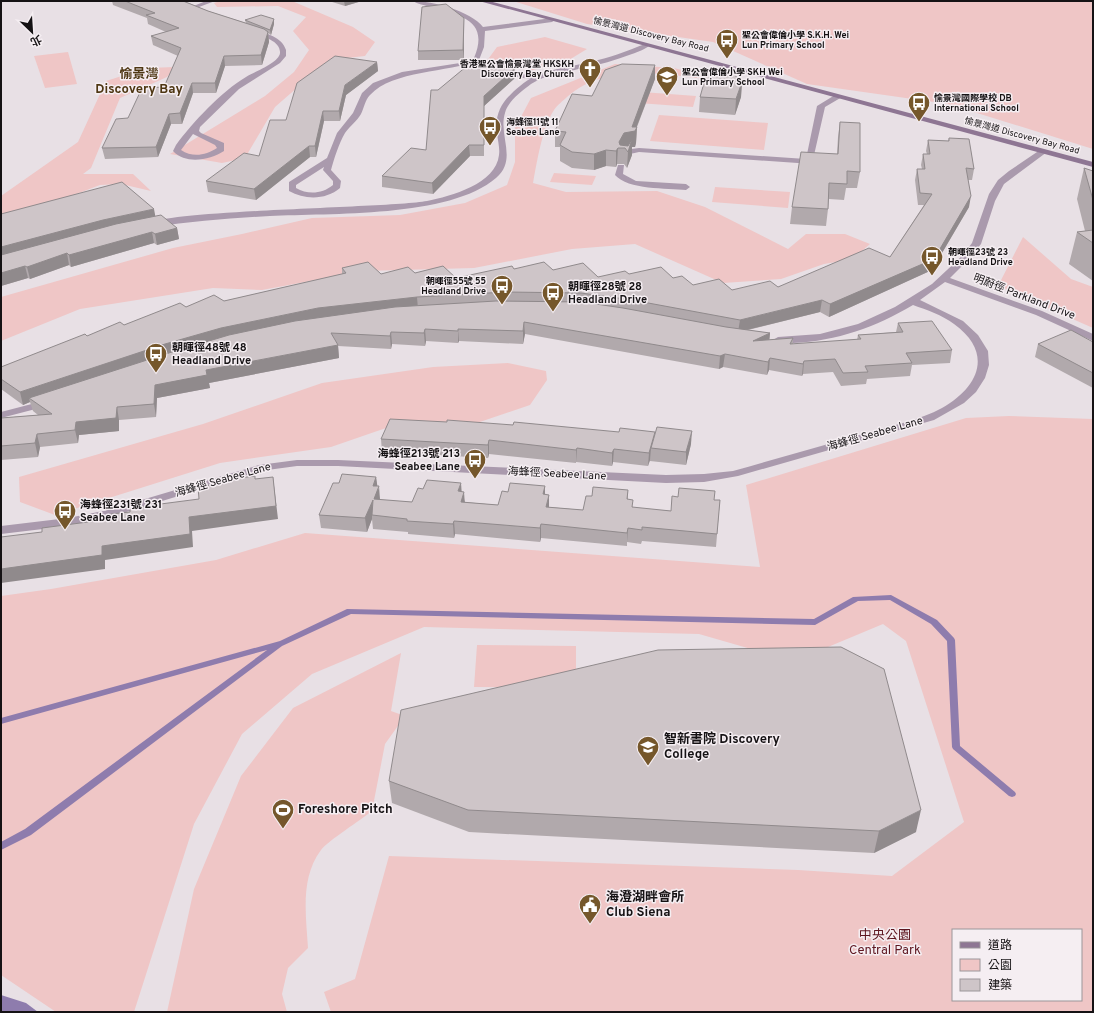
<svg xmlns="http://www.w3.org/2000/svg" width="1094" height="1013" font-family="Overpass,'Noto Sans TC',sans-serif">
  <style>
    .green { fill: #efc6c6; fill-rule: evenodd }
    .water { fill: #8e7cad }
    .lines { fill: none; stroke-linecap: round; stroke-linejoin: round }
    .stream { fill: #8e7cad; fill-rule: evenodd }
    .lane { fill: #aa9aad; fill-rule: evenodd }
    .street { fill: #aa9aad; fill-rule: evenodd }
    .secondary { fill: #8e7693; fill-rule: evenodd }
    .wall { fill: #b1a9ac }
    .shaded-wall { fill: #908a8c }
    .building { fill: #cec5c8; stroke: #908a8c }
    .labels { text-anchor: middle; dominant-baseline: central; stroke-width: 3; stroke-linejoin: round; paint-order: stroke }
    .far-street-label { font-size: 9px; fill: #151214; stroke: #f5eef2 }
    .far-poi-label { font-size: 9px; font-weight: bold; fill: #151214; stroke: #f5eef2; text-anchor: start }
    .poi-label { font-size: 11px; font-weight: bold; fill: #151214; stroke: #f5eef2; text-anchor: start }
    .street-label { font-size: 11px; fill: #151214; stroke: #f5eef2 }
    .far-district-label { font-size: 13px; font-weight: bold; fill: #4d3612; stroke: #f5eef2 }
    .near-poi-label { font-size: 13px; font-weight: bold; fill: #151214; stroke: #f5eef2; text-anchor: start }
    .near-park-label { font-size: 13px; fill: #5e151f; stroke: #f5eef2 }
  </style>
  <rect width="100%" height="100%" fill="#e8e0e5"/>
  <g class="green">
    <path d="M 220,1 L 292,1 L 353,27 L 375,42 L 365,56 L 329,60 L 275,107 L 245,158 L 222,163 L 170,154 L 265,96 L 294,72 L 309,50 L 293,31 L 306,17 L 278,6 L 217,7 L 214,3 Z"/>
    <path d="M 513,1 L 1093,1 L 1093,149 L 948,104 L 807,84 L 713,42 L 587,24 Z"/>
    <path d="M 545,37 L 587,49 L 564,63 L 532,70 L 517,64 L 486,62 L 497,47 Z"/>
    <path d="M 68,52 L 77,84 L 45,88 L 34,56 Z"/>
    <path d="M 615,64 L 674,68 L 723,81 C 673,76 608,60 567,97 C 563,101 557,105 554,110 C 542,128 537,162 533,183 L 566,192 L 657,191 L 705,207 L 788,249 L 806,234 L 845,234 L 870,244 L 853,259 L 824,264 L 781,279 L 723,283 L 635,244 L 572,249 L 474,268 L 364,271 L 262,290 L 213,288 L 80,309 L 1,341 L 1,297 L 173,248 L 242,234 L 312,218 L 400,215 L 465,203 L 507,185 L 515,162 L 515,128 L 531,98 Z"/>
    <path d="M 176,67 L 167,77 L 120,98 L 91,168 L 83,174 L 133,174 L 151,191 L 121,184 L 100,185 L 19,216 L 1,221 L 1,196 L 78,142 L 106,81 L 147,68 Z"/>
    <path d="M 642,92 L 696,96 L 693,107 L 638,103 Z"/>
    <path d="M 659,115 L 768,123 L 764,150 L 650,141 Z"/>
    <path d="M 554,173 L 596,176 L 592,185 L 550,182 Z"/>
    <path d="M 715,187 L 790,192 L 788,208 L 712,202 Z"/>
    <path d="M 1023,237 L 1071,279 L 1093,287 L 1093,328 L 998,286 Z"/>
    <path d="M 508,363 L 546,371 L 547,380 L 530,405 L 468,426 L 386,428 L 331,447 L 220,463 L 55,515 L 20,502 L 19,477 L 203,424 L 322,383 L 433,367 Z"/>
    <path d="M 1009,416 L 1093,419 L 1093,1012 L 331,1012 L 324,992 L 355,979 L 389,856 L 798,870 L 892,876 L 964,822 L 906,641 L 883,624 L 816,652 L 765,653 L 699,634 L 424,627 L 312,674 L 242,734 L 194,824 L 134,1012 L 56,1012 L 1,975 L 1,596 L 51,589 L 216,560 L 305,533 L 760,567 L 746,485 L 966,418 ZM 953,930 L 1081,930 L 1081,1000 L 953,1000 Z"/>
    <path d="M 477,645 L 576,646 L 576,688 L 474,687 Z"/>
    <path d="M 401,653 L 391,711 L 405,716 L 385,744 L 372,811 C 361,820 329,840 321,850 C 300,878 306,915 308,948 L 288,968 L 282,994 L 287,1012 L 167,1012 L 194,889 L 241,776 L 293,708 Z"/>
  </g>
  <path class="water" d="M 1,995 L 26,1003 L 38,1012 L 1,1012 Z"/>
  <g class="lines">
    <path class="stream" d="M 891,595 L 937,620 L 954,638 L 955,640 L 960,746 L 1015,792 L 1016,794 L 1015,796 L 1012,797 L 1009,796 L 953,749 L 952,747 L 947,641 L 931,624 L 890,600 L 858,601 L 815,625 L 351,614 L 282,646 L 31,835 L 1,850 L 1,842 L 25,829 L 267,650 L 1,724 L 1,718 L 280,641 L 347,609 L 814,619 L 853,597 Z"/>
    <g class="lane">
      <path d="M 206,1 L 215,1 L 191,10 L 186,9 Z"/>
      <path d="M 413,1 C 432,1 471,11 483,27 L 552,18 L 555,20 L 552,22 L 485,31 L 484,47 L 479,60 C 448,73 393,70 370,95 C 365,100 364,108 361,114 C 357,121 350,126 345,133 C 339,143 334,159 331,170 L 341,181 L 340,188 C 326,200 305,200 289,191 L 289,182 L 327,158 L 337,133 L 353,113 L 362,93 L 373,83 L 402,72 L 460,63 L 474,58 C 490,20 460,15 430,7 C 425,5 417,4 413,1 ZM 324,167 L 323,170 L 333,181 L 333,185 C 322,194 308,195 296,188 L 296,185 Z"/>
      <path d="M 254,30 C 266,33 282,37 286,50 L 286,56 L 280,63 L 239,89 L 200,127 L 199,131 L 201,133 L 224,143 L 224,151 C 210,160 186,165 173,151 L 176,145 C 193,122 221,92 246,77 C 254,72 279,63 280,53 C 281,40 261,36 252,33 L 251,32 ZM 193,134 L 215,145 L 217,148 C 206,155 193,158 181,150 Z"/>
      <path d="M 496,70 L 536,76 L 540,78 L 536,80 L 499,74 L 495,72 Z"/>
      <path d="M 835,95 L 842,97 L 825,107 L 812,164 L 639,152 L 630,154 L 627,161 L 620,159 L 624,150 L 639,148 L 806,159 L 817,106 Z"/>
      <path d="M 618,165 L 624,165 L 623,174 L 636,181 L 686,184 L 690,187 L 686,190 C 667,188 628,190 615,175 Z"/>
    </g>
    <g class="street">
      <path d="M 645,44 L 650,45 C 646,49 638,52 632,54 C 616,60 599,65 582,68 C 565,73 546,74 531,84 C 522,91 508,101 505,113 C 498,136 518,159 496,178 C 450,218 329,213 270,216 C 231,218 192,221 153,227 L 149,224 C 163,210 388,208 427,201 C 451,196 496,184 499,155 C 500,149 498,141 497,134 C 494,112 503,100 520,86 C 540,69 566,68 590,62 C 609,58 627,51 645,44 Z"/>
      <path d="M 1040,150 L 1047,152 L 1004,184 L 995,201 L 981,244 L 968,260 L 950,278 L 1042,311 L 1093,334 L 1093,341 L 1036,315 L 945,282 L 920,300 L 963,321 L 978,335 L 988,351 L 989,365 L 985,378 L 976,392 L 964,403 L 934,420 L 738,476 L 704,482 L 666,483 L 338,466 L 297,466 L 260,471 L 110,517 L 68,526 L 1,534 L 1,526 L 68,518 L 108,510 L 259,465 L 297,460 L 338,460 L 666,475 L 704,474 L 733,471 C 779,458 824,445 870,432 C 894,425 920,420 942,408 C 979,387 994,353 954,324 C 942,315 927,310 913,305 C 876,327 837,341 793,343 C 787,343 777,345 773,340 L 778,337 L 820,334 L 858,324 L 895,307 L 932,284 L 962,256 L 972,243 L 989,194 L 998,180 L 1009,171 Z"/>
      <path d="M 47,400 L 52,403 L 51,405 L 1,418 L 1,412 Z"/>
    </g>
    <path class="secondary" d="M 479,1 L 489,1 L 561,20 L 1093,162 L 1093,167 Z"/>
  </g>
  <g class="wall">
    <path d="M 112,1 L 184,1 L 208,11 L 246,23 L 245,20 L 274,19 L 274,24 L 271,35 L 268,33 L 269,42 L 262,65 L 225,66 L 216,93 L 193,93 L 182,124 L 171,124 L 158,157 L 105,159 L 102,148 L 128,118 L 164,87 L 178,56 L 153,45 L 151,36 L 166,32 L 148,24 L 147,18 L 113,5 Z"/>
    <path d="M 329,1 L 362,1 L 345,6 Z"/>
    <path d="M 464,18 L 464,60 L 418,60 L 418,51 Z"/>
    <path d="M 377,62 L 378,71 L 346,95 L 340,121 L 324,121 L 316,157 L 310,157 L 256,200 L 208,192 L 206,181 L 259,156 Z"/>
    <path d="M 655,65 L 655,79 L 637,127 L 636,143 L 635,147 L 632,147 L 632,155 L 627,168 L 624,164 L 617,164 L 616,167 L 606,166 L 594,170 L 572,168 L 560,161 L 560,147 L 555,147 L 555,131 L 592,96 Z"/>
    <path d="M 515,78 L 484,106 L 484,156 L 470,156 L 433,194 L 382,187 L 382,176 L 426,150 L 438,90 Z"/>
    <path d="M 742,82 L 741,97 L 735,115 L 699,112 L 700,97 Z"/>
    <path d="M 840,122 L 860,172 L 857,188 L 846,188 L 844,200 L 829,199 L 828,209 L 826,226 L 790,224 L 792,207 L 837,154 L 838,137 Z"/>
    <path d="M 949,138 L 974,169 L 972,180 L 968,180 L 969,207 L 932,270 L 829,317 L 820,312 L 748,330 L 770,333 L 769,340 L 793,338 L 793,344 L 857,340 L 858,335 L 896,332 L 898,323 L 952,350 L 950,363 L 912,365 L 910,376 L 867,379 L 866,384 L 841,386 L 833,372 L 803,374 L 802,376 L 769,370 L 767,375 L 723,367 L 719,369 L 525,334 L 523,344 L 459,341 L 458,343 L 426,341 L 425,346 L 392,344 L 391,349 L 338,346 L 339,358 L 209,383 L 210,388 L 157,398 L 156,417 L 119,420 L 119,431 L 79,435 L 78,443 L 40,447 L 38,457 L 1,460 L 1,418 L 38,415 L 33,411 L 30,402 L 23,405 L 1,389 L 1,367 L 87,336 L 186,307 L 224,301 L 342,274 L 342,268 L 381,274 L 415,273 L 456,278 L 514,269 L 553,270 L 598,277 L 629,274 L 673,278 L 693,285 L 732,290 L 778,287 L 890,257 L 924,205 L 918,205 L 915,180 L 917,169 L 922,169 L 921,165 L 923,154 L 927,154 L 926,151 L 928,140 L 948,141 Z"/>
    <path d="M 1084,168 L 1093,171 L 1093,281 L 1069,264 L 1077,232 L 1085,231 L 1077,199 Z"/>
    <path d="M 1,214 L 155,216 L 177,228 L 179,239 L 157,245 L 154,243 L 71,267 L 69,265 L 30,279 L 28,278 L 1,286 Z"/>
    <path d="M 1093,342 L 1093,388 L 1035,357 L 1038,344 Z"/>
    <path d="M 513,425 L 691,444 L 686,465 L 650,461 L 650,460 L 648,466 L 613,462 L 612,466 L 576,462 L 576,463 L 489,454 L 488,458 L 382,452 L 381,439 Z"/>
    <path d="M 376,477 L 377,486 L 380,500 L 412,502 L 461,492 L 465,502 L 498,505 L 508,492 L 545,486 L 545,495 L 549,507 L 583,510 L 592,496 L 628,490 L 628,499 L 633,508 L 671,511 L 714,500 L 720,500 L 716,547 L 642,541 L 641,544 L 627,542 L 627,546 L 541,538 L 540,542 L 455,534 L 454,538 L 408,534 L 408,532 L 373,529 L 372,519 L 367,532 L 321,528 L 319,515 L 339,483 Z"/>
    <path d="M 389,781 L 916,832 L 874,853 L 469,832 L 392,803 Z"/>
  </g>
  <g class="shaded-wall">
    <path d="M 344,1 L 362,1 L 345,6 Z"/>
    <path d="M 464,18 L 464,60 L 463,50 Z"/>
    <path d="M 274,19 L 274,24 L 271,35 L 270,30 Z"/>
    <path d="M 268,32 L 269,42 L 262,65 L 261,55 Z"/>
    <path d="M 224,56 L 225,66 L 216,93 L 215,83 Z"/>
    <path d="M 377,62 L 378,71 L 346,95 L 340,121 L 339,111 L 345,85 Z"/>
    <path d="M 655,65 L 655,79 L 635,131 L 637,127 L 636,143 L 635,147 L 632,147 L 632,155 L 627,168 L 628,152 L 629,148 L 619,148 L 619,142 L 624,133 L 632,127 Z"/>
    <path d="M 515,68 L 515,78 L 484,106 L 484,156 L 484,96 Z"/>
    <path d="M 742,82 L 741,97 L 735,115 L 736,99 Z"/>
    <path d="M 192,83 L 193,93 L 182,124 L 180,113 Z"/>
    <path d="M 323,111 L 324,121 L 316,157 L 315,146 Z"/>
    <path d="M 169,114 L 171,124 L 158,157 L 156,147 Z"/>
    <path d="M 469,145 L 470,156 L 433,194 L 432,183 Z"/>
    <path d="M 309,146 L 310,157 L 256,200 L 254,189 Z"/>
    <path d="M 618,148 L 617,164 L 616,167 L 616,151 Z"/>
    <path d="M 606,150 L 606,166 L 594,170 L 594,154 Z"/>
    <path d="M 971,196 L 969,207 L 932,270 L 829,317 L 830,304 Z"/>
    <path d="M 154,209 L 156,220 L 1,259 L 1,247 L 103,220 Z"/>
    <path d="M 177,228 L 179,239 L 157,245 L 155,234 Z"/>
    <path d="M 152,232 L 154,243 L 71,267 L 69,255 Z"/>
    <path d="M 67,253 L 69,265 L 30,279 L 27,267 Z"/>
    <path d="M 25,266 L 28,278 L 1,286 L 1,273 Z"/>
    <path d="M 417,297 L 418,309 L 29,398 L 30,402 L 23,405 L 20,392 L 165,344 L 221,328 L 318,308 Z"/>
    <path d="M 822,300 L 820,312 L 738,332 L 740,320 Z"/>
    <path d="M 524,322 L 525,334 L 523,344 L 523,331 Z"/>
    <path d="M 425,329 L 426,341 L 425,346 L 424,333 Z"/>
    <path d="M 458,329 L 459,341 L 458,343 Z"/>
    <path d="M 391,332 L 392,344 L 391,349 L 390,336 Z"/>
    <path d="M 770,333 L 769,345 L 753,341 Z"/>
    <path d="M 338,345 L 339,358 L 209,383 L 210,388 L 157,398 L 156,417 L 154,404 L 155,385 L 206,370 Z"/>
    <path d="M 725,354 L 723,367 L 719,369 L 720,356 Z"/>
    <path d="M 770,358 L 769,370 L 767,375 L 768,362 Z"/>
    <path d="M 804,361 L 803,374 L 802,376 L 803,364 Z"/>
    <path d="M 117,407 L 119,420 L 119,431 L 79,435 L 78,443 L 75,430 L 76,422 Z"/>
    <path d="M 692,431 L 691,444 L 686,465 L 686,452 Z"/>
    <path d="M 655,432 L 651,448 L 650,460 L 648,466 L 649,453 Z"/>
    <path d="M 37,434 L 40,447 L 38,457 L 35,443 Z"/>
    <path d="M 489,440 L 489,454 L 488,458 L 488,445 Z"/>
    <path d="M 577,448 L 576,462 L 576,463 L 576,450 Z"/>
    <path d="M 614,449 L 613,462 L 612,466 L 612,453 Z"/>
    <path d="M 273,477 L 278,519 L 192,531 L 193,547 L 105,560 L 105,569 L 1,583 L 1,569 L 102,546 L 189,517 Z"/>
    <path d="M 376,477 L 378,490 L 379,486 L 380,500 L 375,513 L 373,486 Z"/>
    <path d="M 461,483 L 462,496 L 458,491 Z"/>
    <path d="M 545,486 L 545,499 L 543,494 Z"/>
    <path d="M 464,492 L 465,505 L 461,502 Z"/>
    <path d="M 549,495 L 549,508 L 546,507 Z"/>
    <path d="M 373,500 L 372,515 L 372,519 L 367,532 L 365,518 Z"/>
    <path d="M 454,521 L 455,534 L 454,538 L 453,524 Z"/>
    <path d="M 541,524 L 541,538 L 540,542 L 540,528 Z"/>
    <path d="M 628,528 L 627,542 L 627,546 L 627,533 Z"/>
    <path d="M 921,810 L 916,832 L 874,853 L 879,831 Z"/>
  </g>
  <g class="building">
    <path d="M 125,1 L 183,1 L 208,11 L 264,29 L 268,32 L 261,55 L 224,56 L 215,83 L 192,83 L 180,113 L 169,114 L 156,147 L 102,148 L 116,119 L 128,118 L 142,88 L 164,87 L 181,48 L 151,36 L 179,28 L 146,15 L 155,13 Z"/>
    <path d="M 446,4 L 464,18 L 463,50 L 418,51 L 422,7 Z"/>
    <path d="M 261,15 L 274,19 L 270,30 L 245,20 Z"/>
    <path d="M 335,56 L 377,62 L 345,85 L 339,111 L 323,111 L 315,146 L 309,146 L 254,189 L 206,181 L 244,153 L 259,156 L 270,120 L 286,120 L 297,83 Z"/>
    <path d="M 473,61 L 515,68 L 484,96 L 484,145 L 469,145 L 432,183 L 382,176 L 411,148 L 426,150 L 431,90 L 438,90 Z"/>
    <path d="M 622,64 L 655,65 L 632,127 L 637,127 L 635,131 L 624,133 L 619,142 L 620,145 L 628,146 L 632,139 L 628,152 L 625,148 L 618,148 L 616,151 L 606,150 L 594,154 L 572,152 L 560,145 L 566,132 L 555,131 L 572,94 L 592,96 L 605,70 Z"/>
    <path d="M 708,69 L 730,71 L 742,82 L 736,99 L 700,97 Z"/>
    <path d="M 840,122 L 860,123 L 860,172 L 847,171 L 847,184 L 829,183 L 828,209 L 792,207 L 801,152 L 838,154 Z"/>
    <path d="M 949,138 L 969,139 L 974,169 L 966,168 L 971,196 L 934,259 L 830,304 L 822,300 L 740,320 L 632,300 L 581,293 L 506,292 L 417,297 L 318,308 L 221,328 L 165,344 L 20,392 L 1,379 L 1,367 L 85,334 L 87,336 L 120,322 L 124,325 L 180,303 L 186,307 L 214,295 L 224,301 L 346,273 L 342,268 L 368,262 L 381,274 L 408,267 L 415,273 L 443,266 L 456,278 L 512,266 L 514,269 L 544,262 L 553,270 L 583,263 L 598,277 L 625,271 L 629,274 L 661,267 L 673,278 L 682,276 L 693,285 L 719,279 L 732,290 L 770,281 L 778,287 L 869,248 L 890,257 L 932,194 L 920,193 L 917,169 L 925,169 L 923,154 L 930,154 L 928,140 L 949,141 Z"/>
    <path d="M 1084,168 L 1093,171 L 1093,200 Z"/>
    <path d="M 122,182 L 154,209 L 103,220 L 1,247 L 1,214 Z"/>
    <path d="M 161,215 L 177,228 L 155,234 L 152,232 L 69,255 L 67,253 L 27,267 L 25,266 L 1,273 L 1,255 L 116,224 Z"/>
    <path d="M 1093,230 L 1093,243 L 1077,232 Z"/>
    <path d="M 496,301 L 582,302 L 623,308 L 726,327 L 770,333 L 753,341 L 793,338 L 790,344 L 861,339 L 858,335 L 903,332 L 898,323 L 932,321 L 952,350 L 906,353 L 912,363 L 865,366 L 868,372 L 843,373 L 835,359 L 804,361 L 803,364 L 770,358 L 768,362 L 725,354 L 720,356 L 524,322 L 523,331 L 458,329 L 458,331 L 425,329 L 424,333 L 391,332 L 390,336 L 331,333 L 338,345 L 206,370 L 207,375 L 155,385 L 154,404 L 117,407 L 116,418 L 76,422 L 75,430 L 37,434 L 35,443 L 1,446 L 1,418 L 52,414 L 29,398 L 172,352 L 229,335 L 295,321 L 395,307 Z"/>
    <path d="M 1071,330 L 1093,342 L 1093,373 L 1038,344 Z"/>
    <path d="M 390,419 L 447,422 L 447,420 L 513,425 L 514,422 L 619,432 L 620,428 L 655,432 L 649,453 L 614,449 L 612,453 L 577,448 L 576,450 L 489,440 L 488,445 L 381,439 Z"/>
    <path d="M 657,427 L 692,431 L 686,452 L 651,448 Z"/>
    <path d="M 342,474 L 376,477 L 373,486 L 379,486 L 374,499 L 412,502 L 418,488 L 423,489 L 427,480 L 461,483 L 458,491 L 464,492 L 461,502 L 498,505 L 502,491 L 508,492 L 510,483 L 545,486 L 543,494 L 549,495 L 546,507 L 583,510 L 586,496 L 592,496 L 593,487 L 628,490 L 627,499 L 633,500 L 632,507 L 671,511 L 672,496 L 678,497 L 679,488 L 715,491 L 714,500 L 720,500 L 717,534 L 642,527 L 642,530 L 628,528 L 627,533 L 541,524 L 540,528 L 454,521 L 453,524 L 407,521 L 407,519 L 372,515 L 373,500 L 365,518 L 319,515 L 333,483 L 339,483 Z"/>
    <path d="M 255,476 L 255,479 L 273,477 L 276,506 L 189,517 L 190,534 L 102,546 L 102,555 L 1,569 L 1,537 L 42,532 L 42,528 L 111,519 L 111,514 L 130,512 L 130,508 L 199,499 L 198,487 L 216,484 L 216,481 Z"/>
    <path d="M 841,647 L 884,669 L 921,810 L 879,831 L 468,810 L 389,781 L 401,710 L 658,650 Z"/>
  </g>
  <defs>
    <g id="bus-pin" transform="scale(1.15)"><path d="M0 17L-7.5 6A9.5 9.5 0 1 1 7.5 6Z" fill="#75572b" stroke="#f5eef2"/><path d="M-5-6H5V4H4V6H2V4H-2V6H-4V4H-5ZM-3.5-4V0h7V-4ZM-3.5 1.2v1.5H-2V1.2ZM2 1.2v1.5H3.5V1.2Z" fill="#fff"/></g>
    <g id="church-pin" transform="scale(1.15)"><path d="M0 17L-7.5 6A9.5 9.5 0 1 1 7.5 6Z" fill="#75572b" stroke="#f5eef2"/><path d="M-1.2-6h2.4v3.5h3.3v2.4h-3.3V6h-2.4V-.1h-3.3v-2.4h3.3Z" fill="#fff"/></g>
    <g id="school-pin" transform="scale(1.15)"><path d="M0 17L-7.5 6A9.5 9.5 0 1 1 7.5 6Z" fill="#75572b" stroke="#f5eef2"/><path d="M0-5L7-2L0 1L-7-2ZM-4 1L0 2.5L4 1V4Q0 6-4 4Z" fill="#fff"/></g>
    <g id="stadium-pin" transform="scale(1.15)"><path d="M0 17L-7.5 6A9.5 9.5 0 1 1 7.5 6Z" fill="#75572b" stroke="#f5eef2"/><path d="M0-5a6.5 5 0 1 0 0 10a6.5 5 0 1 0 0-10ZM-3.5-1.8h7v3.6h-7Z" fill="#fff"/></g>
    <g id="civic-pin" transform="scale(1.15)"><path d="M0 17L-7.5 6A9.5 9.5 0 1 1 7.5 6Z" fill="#75572b" stroke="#f5eef2"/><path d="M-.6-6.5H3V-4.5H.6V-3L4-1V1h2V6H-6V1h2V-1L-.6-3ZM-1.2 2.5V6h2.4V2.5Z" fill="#fff"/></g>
  </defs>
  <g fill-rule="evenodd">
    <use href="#bus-pin" x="727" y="40"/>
    <use href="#church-pin" x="590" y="69"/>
    <use href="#school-pin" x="667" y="77"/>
    <use href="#bus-pin" x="919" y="103"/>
    <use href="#bus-pin" x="490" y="127"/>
    <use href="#bus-pin" x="932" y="257"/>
    <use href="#bus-pin" x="502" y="286"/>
    <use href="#bus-pin" x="553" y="293"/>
    <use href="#bus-pin" x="156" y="354"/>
    <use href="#bus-pin" x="475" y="460"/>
    <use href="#bus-pin" x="65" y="511"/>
    <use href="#school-pin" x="648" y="747"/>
    <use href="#stadium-pin" x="283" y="810"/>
    <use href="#civic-pin" x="590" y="905"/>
  </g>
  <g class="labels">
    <g class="far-street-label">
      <text transform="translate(651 35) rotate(14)">愉景灣道 Discovery Bay Road</text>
      <text transform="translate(1022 136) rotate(15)">愉景灣道 Discovery Bay Road</text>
    </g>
    <g class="far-poi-label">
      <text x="742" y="35">聖公會偉倫小學 S.K.H. Wei<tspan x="742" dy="10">Lun Primary School</tspan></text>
      <text x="574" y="64" text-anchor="end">香港聖公會愉景灣堂 HKSKH<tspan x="574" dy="10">Discovery Bay Church</tspan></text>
      <text x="682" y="72">聖公會偉倫小學 SKH Wei<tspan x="682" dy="10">Lun Primary School</tspan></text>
      <text x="934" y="98">愉景灣國際學校 DB<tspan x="934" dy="10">International School</tspan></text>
      <text x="506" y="122">海蜂徑11號 11<tspan x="506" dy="10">Seabee Lane</tspan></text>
      <text x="948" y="252">朝暉徑23號 23<tspan x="948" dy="10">Headland Drive</tspan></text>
      <text x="486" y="281" text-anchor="end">朝暉徑55號 55<tspan x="486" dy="10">Headland Drive</tspan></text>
    </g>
    <g class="poi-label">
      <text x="568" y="287">朝暉徑28號 28<tspan x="568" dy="13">Headland Drive</tspan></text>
      <text x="172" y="348">朝暉徑48號 48<tspan x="172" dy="13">Headland Drive</tspan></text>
      <text x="460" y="454" text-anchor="end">海蜂徑213號 213<tspan x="460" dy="13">Seabee Lane</tspan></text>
      <text x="80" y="505">海蜂徑231號 231<tspan x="80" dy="13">Seabee Lane</tspan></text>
    </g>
    <g class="street-label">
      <text transform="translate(1024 297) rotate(21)">明蔚徑 Parkland Drive</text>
      <text transform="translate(875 434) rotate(-16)">海蜂徑 Seabee Lane</text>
      <text transform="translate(557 474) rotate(3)">海蜂徑 Seabee Lane</text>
      <text transform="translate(223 480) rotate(-16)">海蜂徑 Seabee Lane</text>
    </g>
    <g class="far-district-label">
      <text x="139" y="75">愉景灣<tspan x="139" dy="15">Discovery Bay</tspan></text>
    </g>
    <g class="near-poi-label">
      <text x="664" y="740">智新書院 Discovery<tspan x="664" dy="15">College</tspan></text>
      <text x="298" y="810">Foreshore Pitch</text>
      <text x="606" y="898">海澄湖畔會所<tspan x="606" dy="15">Club Siena</tspan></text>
    </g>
    <g class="near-park-label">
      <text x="885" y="936">中央公園<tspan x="885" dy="15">Central Park</tspan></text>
    </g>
  </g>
  <rect width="1094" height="1013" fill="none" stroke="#151214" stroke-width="4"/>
  <rect x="952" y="929" width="130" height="72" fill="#f5eef2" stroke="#9b9699"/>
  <rect x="960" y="942" width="20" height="6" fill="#8e7693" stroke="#9b9699"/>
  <text x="988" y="949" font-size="12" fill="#151214">道路</text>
  <rect x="960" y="959" width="20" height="12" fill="#efc6c6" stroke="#9b9699"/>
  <text x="988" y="969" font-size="12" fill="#151214">公園</text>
  <rect x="960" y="979" width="20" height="12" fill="#cec5c8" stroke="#9b9699"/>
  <text x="988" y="989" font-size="12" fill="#151214">建築</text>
  <g transform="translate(32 32) rotate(155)" stroke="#f5eef2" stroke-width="3" paint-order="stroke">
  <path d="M0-3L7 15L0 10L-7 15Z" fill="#151214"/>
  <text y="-6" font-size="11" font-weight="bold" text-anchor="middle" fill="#151214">北</text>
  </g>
</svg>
